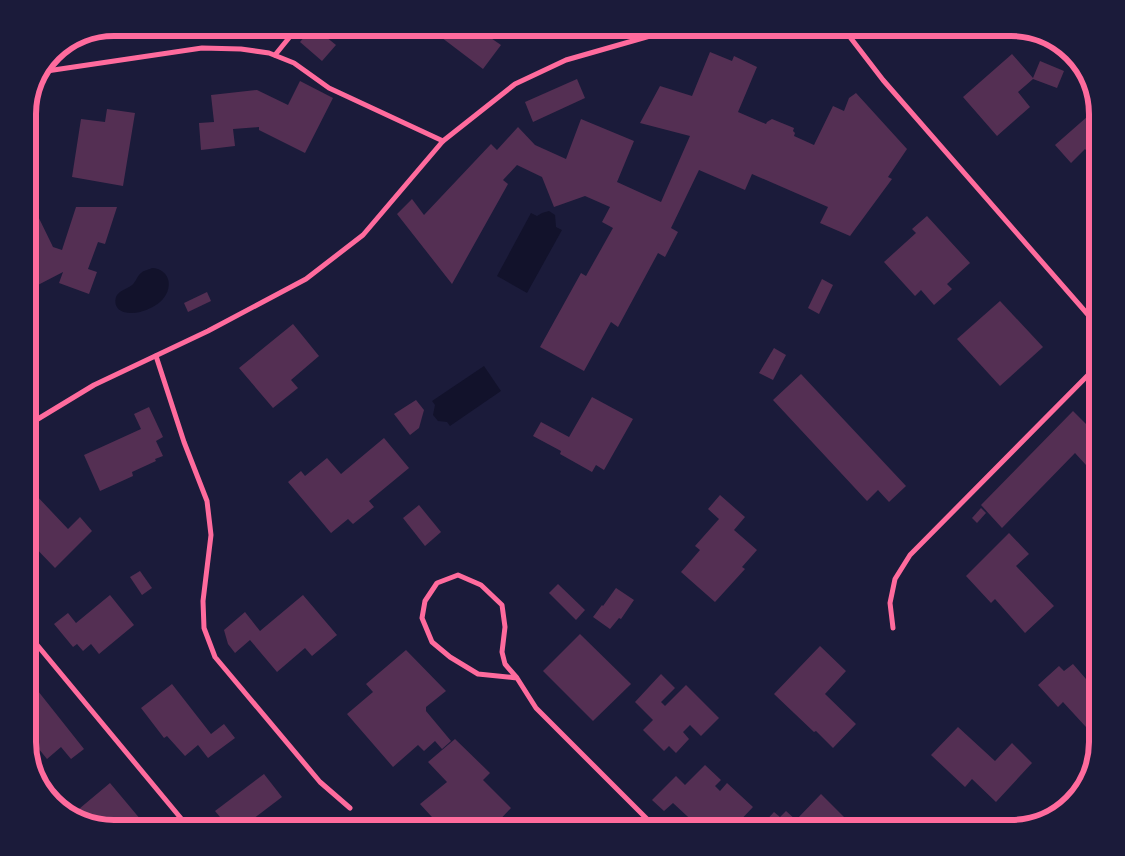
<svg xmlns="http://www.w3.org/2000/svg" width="1125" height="856" font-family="Montserrat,sans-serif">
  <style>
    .water { fill: #12122b }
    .building { fill: #542f53 }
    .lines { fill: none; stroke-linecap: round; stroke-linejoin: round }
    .minor { stroke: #ff6b9d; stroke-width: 5 }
    .rim { fill: none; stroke: #ff6b9d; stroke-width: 6 }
  </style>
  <rect width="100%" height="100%" fill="#1b1b3a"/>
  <g class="water">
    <path d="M 549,211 L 555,215 L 556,227 L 562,230 L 527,293 L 497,276 L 531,213 L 537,216 L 542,213 Z"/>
    <path d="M 152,268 C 169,269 174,286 163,299 C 158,305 148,310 140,312 C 128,315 112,312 116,297 C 118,291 127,289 132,285 C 136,282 137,276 141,273 C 144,270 148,270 152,268 Z"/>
    <path d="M 484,366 L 501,391 L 450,426 L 447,422 L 438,421 L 433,415 L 435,405 L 432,401 Z"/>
  </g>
  <g class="building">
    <path d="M 312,28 L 315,28 L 336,45 L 322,61 L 300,42 Z"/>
    <path d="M 365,28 L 398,28 L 389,38 L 379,29 L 374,35 Z"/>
    <path d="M 429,28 L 486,28 L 482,32 L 501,45 L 483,69 Z"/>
    <path d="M 710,52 L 732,61 L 734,56 L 757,67 L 738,112 L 766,124 L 767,122 L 772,119 L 794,128 L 793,131 L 795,133 L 794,136 L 814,145 L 833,106 L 844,111 L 849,98 L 856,93 L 907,149 L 888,177 L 892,179 L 850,236 L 820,223 L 828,207 L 752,174 L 745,190 L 699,170 L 671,228 L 678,232 L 665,257 L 658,253 L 618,327 L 611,322 L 584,371 L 540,347 L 581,273 L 586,276 L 613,228 L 602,222 L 610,207 L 585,196 L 554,207 L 542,177 L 517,165 L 503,180 L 508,184 L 452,284 L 397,214 L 412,199 L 424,215 L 491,144 L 497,150 L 518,127 L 535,145 L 566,159 L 581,119 L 634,141 L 617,182 L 661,202 L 690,136 L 640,123 L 660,86 L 692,96 Z"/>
    <path d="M 1012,54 L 1033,78 L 1040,61 L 1064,71 L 1057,88 L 1033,79 L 1018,92 L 1030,107 L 997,136 L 963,97 Z"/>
    <path d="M 577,79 L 585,98 L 533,122 L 525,102 Z"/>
    <path d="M 300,81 L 333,98 L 305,153 L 259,130 L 259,127 L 233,129 L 235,146 L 201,150 L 199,123 L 214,122 L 211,95 L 257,90 L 288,105 Z"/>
    <path d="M 107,109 L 135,113 L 123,186 L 72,177 L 81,119 L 105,122 Z"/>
    <path d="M 1096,109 L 1097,162 L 1085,149 L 1071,163 L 1055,145 Z"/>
    <path d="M 76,207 L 117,207 L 105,244 L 98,242 L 88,269 L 97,272 L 89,294 L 59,283 L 63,272 L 36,286 L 28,269 L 28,208 L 34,208 L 53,247 L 62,250 Z"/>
    <path d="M 927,216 L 970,263 L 947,284 L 952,289 L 934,305 L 921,290 L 915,296 L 884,262 L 916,233 L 912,229 Z"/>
    <path d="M 822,279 L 833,285 L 819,314 L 808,308 Z"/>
    <path d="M 207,292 L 211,301 L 188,312 L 184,303 Z"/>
    <path d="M 1000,301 L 1043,347 L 1000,386 L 957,339 Z"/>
    <path d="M 293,324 L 319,356 L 291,380 L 298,388 L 273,408 L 239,368 Z"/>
    <path d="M 774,348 L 786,355 L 773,380 L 759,373 Z"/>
    <path d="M 801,374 L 906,486 L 889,502 L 878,490 L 867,501 L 773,400 Z"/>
    <path d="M 592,397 L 633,419 L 604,470 L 596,465 L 592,472 L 560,454 L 561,451 L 533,436 L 541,422 L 569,437 Z"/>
    <path d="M 416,400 L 424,410 L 419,428 L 410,435 L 394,414 Z"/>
    <path d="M 149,407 L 163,437 L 156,441 L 163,456 L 155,459 L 156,461 L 132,472 L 133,476 L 100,491 L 84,455 L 141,429 L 134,414 Z"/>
    <path d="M 1073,411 L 1095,433 L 1094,434 L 1097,438 L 1097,477 L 1075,453 L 1002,528 L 981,505 Z"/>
    <path d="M 384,438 L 409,468 L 369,501 L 374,507 L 353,524 L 348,519 L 331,533 L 288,482 L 301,471 L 305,476 L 327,458 L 341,474 Z"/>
    <path d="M 34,493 L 68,529 L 80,517 L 92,531 L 55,568 L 28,540 L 28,499 Z"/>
    <path d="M 720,495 L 745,517 L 734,530 L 757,550 L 742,567 L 745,569 L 715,602 L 681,572 L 700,550 L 695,546 L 719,519 L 708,509 Z"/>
    <path d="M 419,505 L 441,532 L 425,546 L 403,518 Z"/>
    <path d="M 981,508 L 986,513 L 977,523 L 972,518 Z"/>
    <path d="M 1009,533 L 1029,554 L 1016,566 L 1054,606 L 1025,633 L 995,599 L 991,603 L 966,576 Z"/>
    <path d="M 140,571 L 152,588 L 142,595 L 130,577 Z"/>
    <path d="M 558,584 L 585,610 L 576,620 L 549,593 Z"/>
    <path d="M 616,588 L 634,600 L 621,619 L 619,618 L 610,629 L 593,617 L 602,605 L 603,606 Z"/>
    <path d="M 110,595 L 134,625 L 99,654 L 91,644 L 83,651 L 77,644 L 73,647 L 54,624 L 68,613 L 76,623 Z"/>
    <path d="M 303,595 L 337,635 L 312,656 L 305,648 L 277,672 L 250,640 L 235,653 L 228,644 L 224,630 L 245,612 L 260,631 Z"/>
    <path d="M 580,634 L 631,684 L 593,721 L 543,671 Z"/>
    <path d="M 820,646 L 846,671 L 825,694 L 856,724 L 833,748 L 816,731 L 814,732 L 774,694 Z"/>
    <path d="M 406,650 L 446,691 L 426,707 L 426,711 L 451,741 L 442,749 L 435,741 L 424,751 L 418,745 L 393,767 L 347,714 L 373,692 L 366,684 Z"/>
    <path d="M 1073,664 L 1086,679 L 1097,669 L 1097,739 L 1063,702 L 1058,707 L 1038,685 L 1059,666 L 1064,671 Z"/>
    <path d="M 661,674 L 675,688 L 661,702 L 665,706 L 686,685 L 719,718 L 701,736 L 690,725 L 683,732 L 689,739 L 676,753 L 669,746 L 664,751 L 643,730 L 653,720 L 635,702 Z"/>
    <path d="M 172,684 L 211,734 L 224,724 L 235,738 L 208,758 L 198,745 L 185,756 L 167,736 L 164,738 L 141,708 Z"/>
    <path d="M 34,686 L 84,749 L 71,759 L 61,747 L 47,759 L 30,738 L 28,740 L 28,691 Z"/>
    <path d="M 958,727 L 995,761 L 1012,743 L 1032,763 L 996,802 L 972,779 L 965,787 L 931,755 Z"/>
    <path d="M 455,739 L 490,773 L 483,780 L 511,808 L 492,828 L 442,828 L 420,804 L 447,782 L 428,762 Z"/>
    <path d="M 705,765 L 721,780 L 715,786 L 720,791 L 727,783 L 753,807 L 733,828 L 700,828 L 673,803 L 664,811 L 652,800 L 676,776 L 685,785 Z"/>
    <path d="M 264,774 L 282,797 L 241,828 L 229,828 L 215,811 Z"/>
    <path d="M 110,783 L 141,820 L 133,827 L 135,828 L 114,828 L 73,814 Z"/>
    <path d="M 821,794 L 849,822 L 842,828 L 763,828 L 761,826 L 774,812 L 780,817 L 786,811 L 796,820 Z"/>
  </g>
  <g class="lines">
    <g class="minor">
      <path d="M 843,28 L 883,80 L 1097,325"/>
      <path d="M 275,55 L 297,28"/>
      <path d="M 40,72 L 202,48 L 241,49 L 269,53 L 294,63 L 329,88 L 443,141"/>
      <path d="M 156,356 L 184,442 L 207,501 L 211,535 L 203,601 L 204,628 L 215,657 L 320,782 L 350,808"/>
      <path d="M 28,425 L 94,385 L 208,331 L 306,279 L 363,235 L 443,141 L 515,84 L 566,60 L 678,28"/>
      <path d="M 893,628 L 890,603 L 895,579 L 910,555 L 1097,366"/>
      <path d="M 28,634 L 189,828"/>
      <path d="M 517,678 L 478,674 L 450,657 L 432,642 L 422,618 L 425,601 L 437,583 L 458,575 L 481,585 L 502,605 L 505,627 L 502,652 L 505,664 L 517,678 L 536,708 L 656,828"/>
    </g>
  </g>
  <path d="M0 0H1125V856H0ZM114 36H1011A78 78 0 0 1 1089 114V742A78 78 0 0 1 1011 820H114A78 78 0 0 1 36 742V114A78 78 0 0 1 114 36Z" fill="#1b1b3a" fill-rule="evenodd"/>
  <path class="rim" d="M114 36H1011A78 78 0 0 1 1089 114V742A78 78 0 0 1 1011 820H114A78 78 0 0 1 36 742V114A78 78 0 0 1 114 36Z"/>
</svg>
